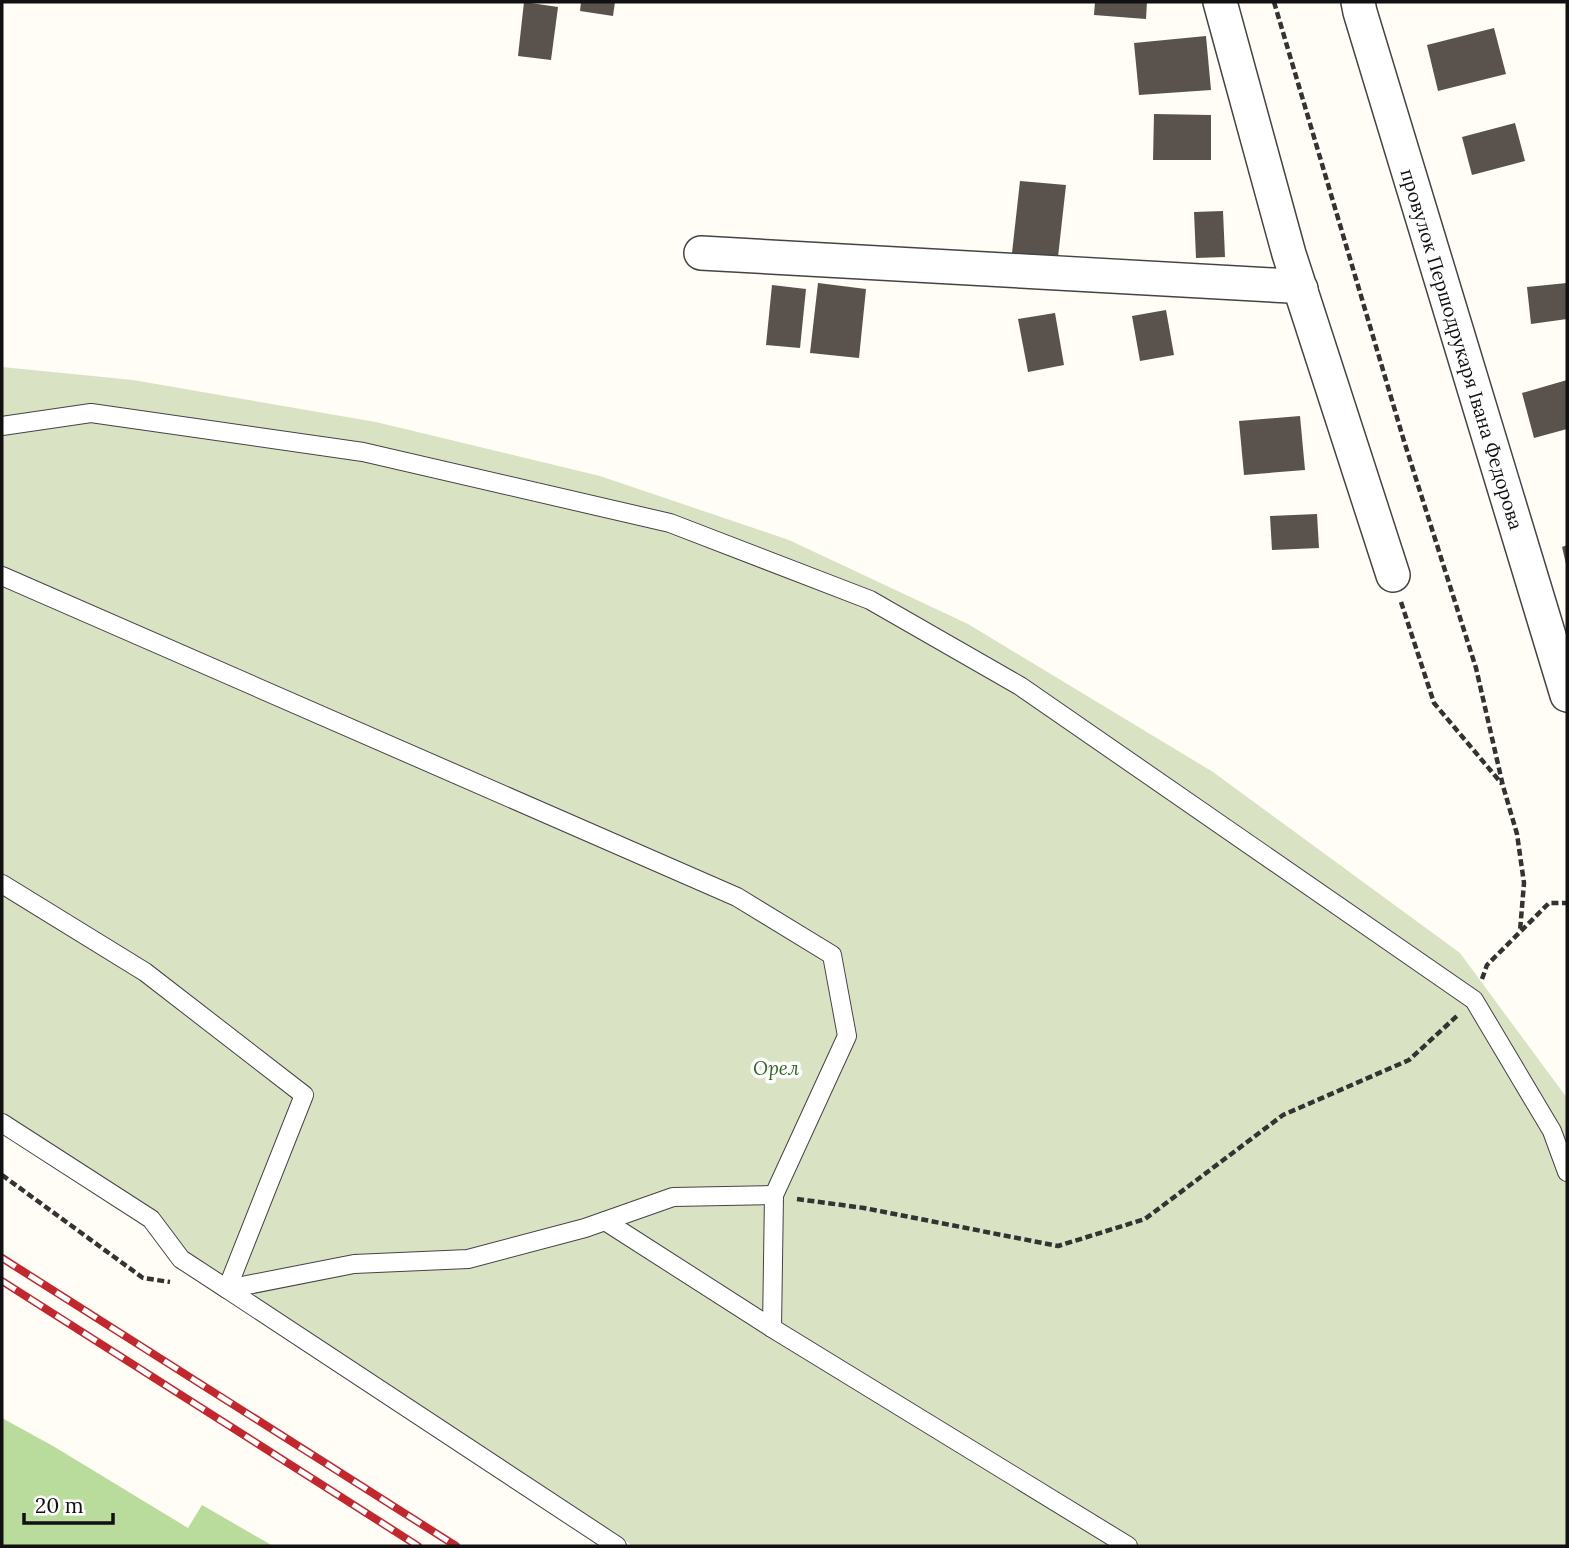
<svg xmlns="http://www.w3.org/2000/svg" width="1569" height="1548" font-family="Lora,serif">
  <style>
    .forest { fill: #b9dc9c }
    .cemetery { fill: #d9e3c4 }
    .building { fill: #5a524d }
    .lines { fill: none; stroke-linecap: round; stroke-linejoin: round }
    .service-casing { stroke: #444; stroke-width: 20 }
    .minor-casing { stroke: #444; stroke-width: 36 }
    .path { stroke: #333; stroke-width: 4.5; stroke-dasharray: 7 3.5; stroke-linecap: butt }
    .service { stroke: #fff; stroke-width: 18 }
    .minor { stroke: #fff; stroke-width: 33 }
    .rail-casing { stroke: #c4262e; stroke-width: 8 }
    .rail { stroke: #fff; stroke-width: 5; stroke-dasharray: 16; stroke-linecap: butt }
    .labels { text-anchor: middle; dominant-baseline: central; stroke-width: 7; stroke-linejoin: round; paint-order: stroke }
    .street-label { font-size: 19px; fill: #111; stroke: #fff }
    .park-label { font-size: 19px; font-style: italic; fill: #2f6b1f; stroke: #fff }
  </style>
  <rect width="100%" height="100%" fill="#fffdf5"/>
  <path class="forest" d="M 2,1418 L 53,1446 L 188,1528 L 202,1505 L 273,1546 L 2,1546 Z"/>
  <path class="cemetery" d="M 2,367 L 133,380 L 376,422 L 600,476 L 789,540 L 968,624 L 1213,772 L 1460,953 L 1567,1098 L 1567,1546 L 633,1546 L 2,1130 Z"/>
  <g class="building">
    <path d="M 524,2 L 558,7 L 551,60 L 518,56 Z"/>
    <path d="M 581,2 L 615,2 L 613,16 L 580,11 Z"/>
    <path d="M 1095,2 L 1147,2 L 1146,19 L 1094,15 Z"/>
    <path d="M 1494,28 L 1506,74 L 1438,91 L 1427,45 Z"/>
    <path d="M 1206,36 L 1211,90 L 1139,95 L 1134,43 Z"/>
    <path d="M 1154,114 L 1211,115 L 1211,160 L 1153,160 Z"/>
    <path d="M 1515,123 L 1525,161 L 1472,175 L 1462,137 Z"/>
    <path d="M 1020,181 L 1066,185 L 1058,257 L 1012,253 Z"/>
    <path d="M 1223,211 L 1225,257 L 1196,258 L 1194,212 Z"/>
    <path d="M 818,283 L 866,289 L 859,358 L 810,353 Z"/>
    <path d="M 1567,283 L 1567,319 L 1531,324 L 1527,287 Z"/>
    <path d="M 772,285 L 806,289 L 800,348 L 766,345 Z"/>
    <path d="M 1166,310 L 1174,355 L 1140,361 L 1132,316 Z"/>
    <path d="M 1055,313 L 1064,365 L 1028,372 L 1018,319 Z"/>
    <path d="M 1567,380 L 1567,429 L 1534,438 L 1522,393 Z"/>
    <path d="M 1300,416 L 1305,470 L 1244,475 L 1239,421 Z"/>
    <path d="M 1317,514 L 1319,548 L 1272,550 L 1270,516 Z"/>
    <path d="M 1567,545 L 1567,564 L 1566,564 L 1562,547 Z"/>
  </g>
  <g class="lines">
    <g class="service-casing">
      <g id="service">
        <path d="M 2,426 L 91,413 L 363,452 L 670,523 L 870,600 L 1020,686 L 1474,1000 L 1552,1131 L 1567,1172"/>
        <path d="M 2,576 L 737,897 L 832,955 L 847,1036 L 774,1195 L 772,1328 L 1128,1546"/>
        <path d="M 2,884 L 145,972 L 304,1095 L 227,1289 L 617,1546"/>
        <path d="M 2,1123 L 151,1219 L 181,1259 L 227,1289 L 354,1264 L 468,1259 L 585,1228 L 673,1197 L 774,1195"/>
        <path d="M 605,1221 L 772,1328"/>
      </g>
    </g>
    <g class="minor-casing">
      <g id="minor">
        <path d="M 1220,2 L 1289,254 L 1393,575"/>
        <path d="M 1358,2 L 1360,12 L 1567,695"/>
        <path d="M 701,253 L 1290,286 L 1301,289"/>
      </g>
    </g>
    <g class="path">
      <path d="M 1274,2 L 1404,441 L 1476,668 L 1503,786 L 1517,834 L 1524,883 L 1520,931"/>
      <path d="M 1401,602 L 1434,703 L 1502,784"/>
      <path d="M 1482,979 L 1487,965 L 1549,903 L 1567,903"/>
      <path d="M 2,1175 L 143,1278 L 170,1282"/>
      <path d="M 797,1199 L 864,1208 L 1058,1246 L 1145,1219 L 1283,1115 L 1409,1060 L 1458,1015"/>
    </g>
    <use href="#service" class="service"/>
    <use href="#minor" class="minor"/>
    <g class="rail-casing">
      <g id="rail">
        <path d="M 2,1258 L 456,1546"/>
        <path d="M 2,1281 L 418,1546"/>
      </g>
    </g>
    <use href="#rail" class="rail"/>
  </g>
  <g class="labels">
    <g class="street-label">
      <text transform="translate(1462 349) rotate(73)">провулок Першодрукаря Івана Федорова</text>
    </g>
    <g class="park-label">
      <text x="776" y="1068">Орел</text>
    </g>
  </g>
  <rect width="1569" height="1548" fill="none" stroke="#111111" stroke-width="7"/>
  <path d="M24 1513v10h89v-10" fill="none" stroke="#111111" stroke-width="3.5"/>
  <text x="35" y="1513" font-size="21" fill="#111111" stroke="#ffffff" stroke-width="5" paint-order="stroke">20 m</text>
</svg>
